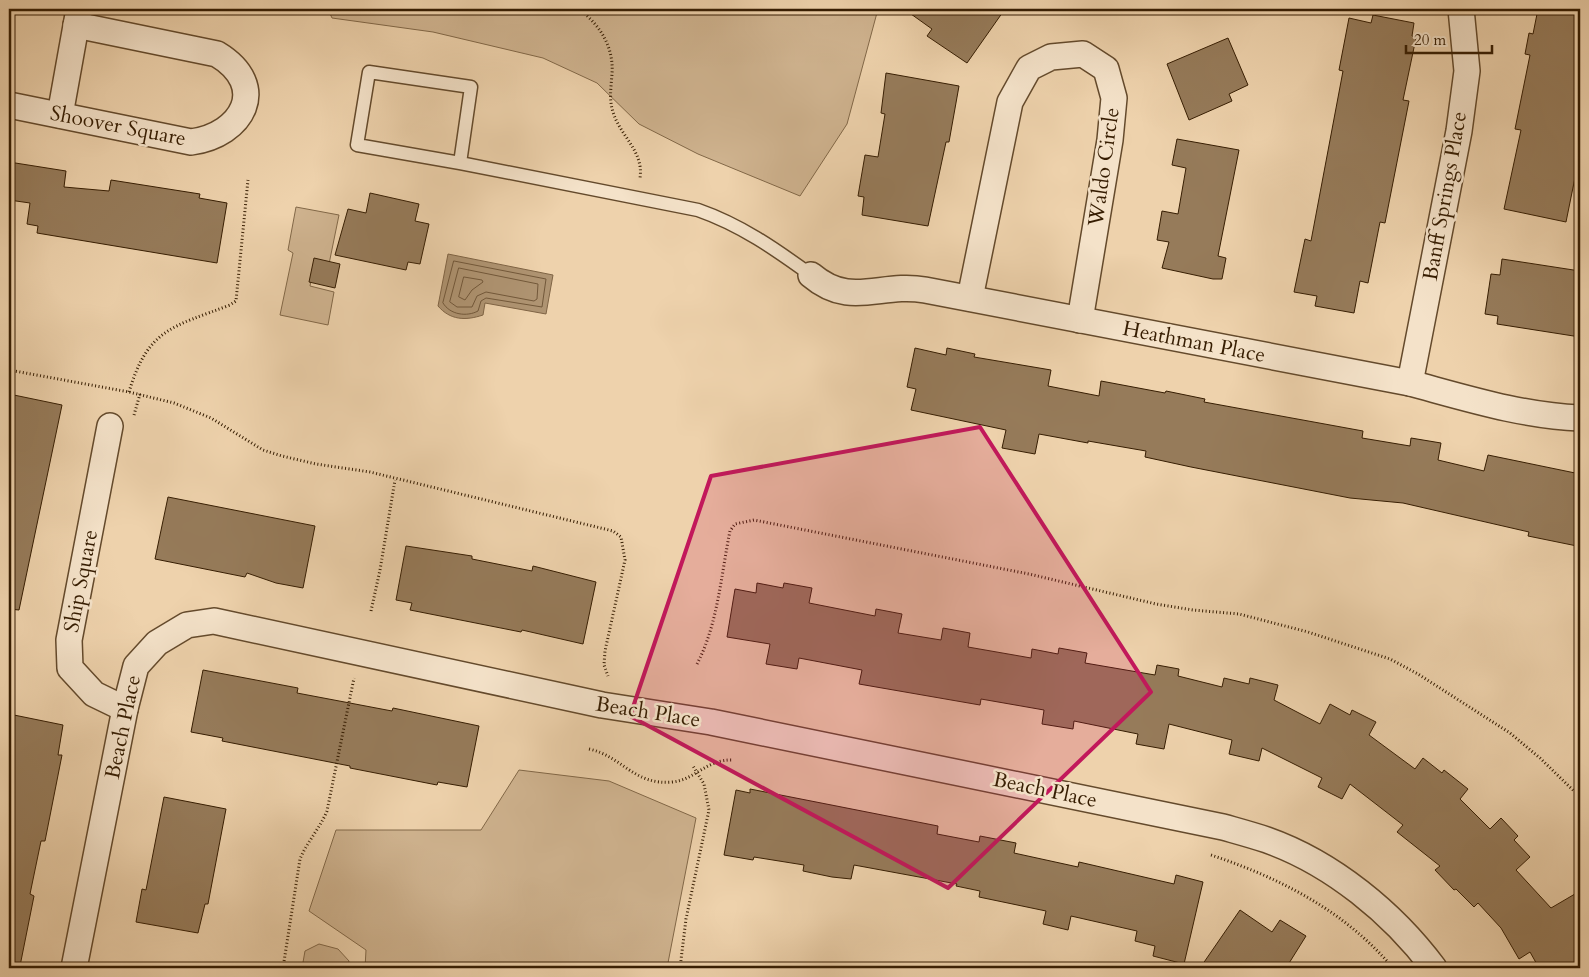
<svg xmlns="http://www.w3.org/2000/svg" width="1589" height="977" font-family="Cardo,serif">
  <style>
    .green { fill: #cfb38f; stroke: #826848 }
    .water { fill: #af9472; stroke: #7f6445 }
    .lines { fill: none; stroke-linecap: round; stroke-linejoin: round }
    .shore { stroke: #72583a; stroke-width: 1 }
    .building { fill: #967b5a; stroke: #361d02 }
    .service-casing { stroke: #644a2c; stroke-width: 15 }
    .minor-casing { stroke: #644a2c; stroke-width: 28 }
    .path { stroke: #361d02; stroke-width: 3; stroke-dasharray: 1 2.5; stroke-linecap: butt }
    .service { stroke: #f4e2c9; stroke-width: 12 }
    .minor { stroke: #f4e2c9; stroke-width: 25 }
    .marked { fill: #c2185b; fill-opacity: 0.2; stroke: #c2185b; stroke-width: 4; stroke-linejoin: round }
    .labels { text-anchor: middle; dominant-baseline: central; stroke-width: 5; stroke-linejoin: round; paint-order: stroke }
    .street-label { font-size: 21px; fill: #361d02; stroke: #f4e2c9 }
  </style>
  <rect width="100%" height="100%" fill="#eed2ac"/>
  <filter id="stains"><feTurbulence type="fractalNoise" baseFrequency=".004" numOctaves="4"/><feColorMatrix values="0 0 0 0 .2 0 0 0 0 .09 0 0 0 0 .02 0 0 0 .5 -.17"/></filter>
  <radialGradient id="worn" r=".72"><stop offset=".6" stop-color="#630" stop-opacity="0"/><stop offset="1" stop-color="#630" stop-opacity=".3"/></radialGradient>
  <g class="green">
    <path d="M 328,9 L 878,9 L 847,124 L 800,196 L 698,154 L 639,124 L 597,83 L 543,58 L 433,32 L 332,18 Z"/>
    <path d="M 296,207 L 339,215 L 329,264 L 315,260 L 310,286 L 334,292 L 328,325 L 280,315 L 293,253 L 288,250 Z"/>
    <path d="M 519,770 L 609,781 L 696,818 L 667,968 L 365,968 L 366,950 L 309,911 L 336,830 L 481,830 Z"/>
    <path d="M 319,944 L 338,949 L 349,961 L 348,968 L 302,968 L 305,951 Z"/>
  </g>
  <path class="water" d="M 448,254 L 553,275 L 546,314 L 485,303 L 483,315 C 465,321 450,320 438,306 Z"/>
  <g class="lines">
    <g class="shore">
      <path d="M 454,261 L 546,279 L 542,307 L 486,298 L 481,301 L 478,311 C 467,317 450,315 443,303 Z"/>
      <path d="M 459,268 L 538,284 L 537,299 L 534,301 L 486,292 L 477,296 L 472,307 L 457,307 L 450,302 Z"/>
      <path d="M 464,277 L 482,280 L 483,282 L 472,290 L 465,300 L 459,297 Z"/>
    </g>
  </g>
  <g class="building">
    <path d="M 904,9 L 1005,9 L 967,63 L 927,36 L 932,29 Z"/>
    <path d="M 1538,9 L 1580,9 L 1580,153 L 1566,222 L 1504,209 L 1521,130 L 1515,129 L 1530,55 L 1525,54 L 1529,33 L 1533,34 Z"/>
    <path d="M 1373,15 L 1414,23 L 1412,36 L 1416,38 L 1403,100 L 1409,101 L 1385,223 L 1380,222 L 1368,283 L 1360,281 L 1354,313 L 1315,306 L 1317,296 L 1294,292 L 1305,239 L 1311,241 L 1343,71 L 1339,70 L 1349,18 L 1371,23 Z"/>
    <path d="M 1228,38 L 1248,85 L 1229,94 L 1232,101 L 1189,120 L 1167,64 Z"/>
    <path d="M 886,73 L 959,86 L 949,142 L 946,142 L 928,226 L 862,215 L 864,197 L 858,196 L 865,155 L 878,157 L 885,114 L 881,113 Z"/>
    <path d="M 1177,139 L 1239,150 L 1218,256 L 1226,258 L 1222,279 L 1213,279 L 1162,268 L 1169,242 L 1157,240 L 1162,211 L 1178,214 L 1186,168 L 1172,165 Z"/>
    <path d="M 9,162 L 66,171 L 64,187 L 109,191 L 111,180 L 200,194 L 199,198 L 227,203 L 217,263 L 37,233 L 38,226 L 27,224 L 30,203 L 9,200 Z"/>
    <path d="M 370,193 L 419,204 L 415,221 L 429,224 L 420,264 L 408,262 L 406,270 L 335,255 L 348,209 L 366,213 Z"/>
    <path d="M 314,258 L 340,264 L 335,288 L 309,282 Z"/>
    <path d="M 1502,259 L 1580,271 L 1580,337 L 1497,324 L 1498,316 L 1485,314 L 1491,274 L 1500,275 Z"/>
    <path d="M 915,348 L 946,355 L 947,348 L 975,354 L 974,357 L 1051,370 L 1048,386 L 1099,396 L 1101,381 L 1165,393 L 1166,391 L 1205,399 L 1204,402 L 1363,431 L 1362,438 L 1410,446 L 1411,438 L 1441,443 L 1438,460 L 1484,471 L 1488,455 L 1580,474 L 1580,528 L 1577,546 L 1528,536 L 1529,532 L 1403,503 L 1350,498 L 1191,467 L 1145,457 L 1146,451 L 1088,441 L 1088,443 L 1039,434 L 1035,454 L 1002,448 L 1006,430 L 911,410 L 916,389 L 907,387 Z"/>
    <path d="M 9,394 L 62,405 L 19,610 L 9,609 Z"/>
    <path d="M 168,497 L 315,526 L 303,588 L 276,583 L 247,573 L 245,577 L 155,559 Z"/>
    <path d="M 406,546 L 472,556 L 472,559 L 532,571 L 533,566 L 596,582 L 583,644 L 522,630 L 521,632 L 410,610 L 412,603 L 396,600 Z"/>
    <path d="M 757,583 L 783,588 L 784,583 L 812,588 L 809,603 L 875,616 L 876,609 L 902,614 L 898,633 L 941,640 L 943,628 L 970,633 L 968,647 L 1031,658 L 1032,649 L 1058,654 L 1059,648 L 1087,653 L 1085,663 L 1155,675 L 1157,665 L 1179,669 L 1178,676 L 1222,687 L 1224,678 L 1249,684 L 1250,678 L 1278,685 L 1274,700 L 1320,724 L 1330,704 L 1350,715 L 1352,710 L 1376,722 L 1369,735 L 1415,769 L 1423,758 L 1442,773 L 1444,770 L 1468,789 L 1460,799 L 1490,829 L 1501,818 L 1518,836 L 1514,840 L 1530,857 L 1516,870 L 1551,908 L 1580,891 L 1580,968 L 1539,968 L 1530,952 L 1519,959 L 1501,928 L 1478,903 L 1474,907 L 1456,889 L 1454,890 L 1435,870 L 1440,866 L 1397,832 L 1403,825 L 1350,784 L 1342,799 L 1318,787 L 1322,778 L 1262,748 L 1259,761 L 1229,754 L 1232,740 L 1169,724 L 1164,749 L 1136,744 L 1138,734 L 1074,721 L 1073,729 L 1042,724 L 1044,710 L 981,699 L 980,705 L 859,684 L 862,670 L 799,658 L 797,669 L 766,664 L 770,644 L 727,637 L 735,589 L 756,593 Z"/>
    <path d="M 203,670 L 298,688 L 297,693 L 392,711 L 393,708 L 479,726 L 467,787 L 438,782 L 437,785 L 350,768 L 350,766 L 222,741 L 223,738 L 191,732 Z"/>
    <path d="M 9,714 L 63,725 L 58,755 L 62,755 L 45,841 L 41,841 L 30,894 L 34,896 L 20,966 L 9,965 Z"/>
    <path d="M 750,789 L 938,826 L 937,834 L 979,842 L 980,836 L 1016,843 L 1014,853 L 1078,867 L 1079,862 L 1174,884 L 1176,875 L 1203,882 L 1184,964 L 1153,956 L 1155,946 L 1135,941 L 1137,931 L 1071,916 L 1068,930 L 1043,924 L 1046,911 L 979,897 L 980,891 L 956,886 L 957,884 L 854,865 L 851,879 L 832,877 L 803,871 L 804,865 L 754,857 L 753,860 L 724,855 L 736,790 L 750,793 Z"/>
    <path d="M 164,797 L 226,809 L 208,904 L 205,904 L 198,933 L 136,922 L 142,889 L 146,890 Z"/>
    <path d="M 1240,910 L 1272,932 L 1280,920 L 1306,936 L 1286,968 L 1200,968 Z"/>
  </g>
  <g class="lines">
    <g class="service-casing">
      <path id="service" d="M 460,163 L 471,87 L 369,72 L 357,145 L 460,163 L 698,210 C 741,225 775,249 811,275"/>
    </g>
    <g class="minor-casing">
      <g id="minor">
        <path d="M 9,105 L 191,142 C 243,135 270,86 217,54 L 76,25"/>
        <path d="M 60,115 L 79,9"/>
        <path d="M 811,275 C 851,309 880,282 925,290 L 1410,383 C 1466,398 1523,416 1580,418"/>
        <path d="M 970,298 L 1010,102 L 1029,68 L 1051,57 L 1083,54 L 1106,69 L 1114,98 L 1110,140 L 1080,320"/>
        <path d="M 1410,383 L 1459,131 L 1467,71 L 1461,9"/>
        <path d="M 110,426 L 69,640 L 70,668 L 94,694 L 125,709"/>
        <path d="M 74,968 L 125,709 L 136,666 L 157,643 L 187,625 L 214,621 L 602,705 L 711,722 L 1223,827 C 1237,831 1252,835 1267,840 C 1332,863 1393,913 1434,968"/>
      </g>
    </g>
    <g class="path">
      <path d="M 579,9 C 600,25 614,47 612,74 C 611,87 609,100 613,112 C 620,136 644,151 640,178"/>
      <path d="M 9,370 L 129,392 L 174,403 L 211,418 L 263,450 L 282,456 L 316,464 L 370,472 L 613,531 L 621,537 L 625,560 L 605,651 L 604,665 L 608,676"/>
      <path d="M 129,392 C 148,328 173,327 230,305 L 236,301 L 248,180"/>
      <path d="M 134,415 L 140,394"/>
      <path d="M 371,611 L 380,570 L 395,480"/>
      <path d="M 697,664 C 718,624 721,575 730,531 L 735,524 L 754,520 L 1029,574 L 1156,604 L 1193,610 L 1239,614 L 1308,632 L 1390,659 L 1418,674 L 1510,733 L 1540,758 L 1580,797"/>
      <path d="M 589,749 C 622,756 634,786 673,782 C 696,779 707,759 733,760"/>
      <path d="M 1211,855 C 1280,878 1345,911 1393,968"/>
      <path d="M 283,968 L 300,859 C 307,842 320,828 327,811 L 354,678"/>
      <path d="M 680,968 L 686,919 L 709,810 L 704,784 L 693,766"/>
    </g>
    <use href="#service" class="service"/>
    <use href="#minor" class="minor"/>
  </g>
  <path class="marked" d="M 980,427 L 1151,692 L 948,888 L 630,716 L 711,476 Z"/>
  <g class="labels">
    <g class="street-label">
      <text transform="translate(118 126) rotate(11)">Shoover Square</text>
      <text transform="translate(1104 167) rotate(-82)">Waldo Circle</text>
      <text transform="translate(1445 196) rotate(-80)">Banff Springs Place</text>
      <text transform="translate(1194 342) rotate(11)">Heathman Place</text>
      <text transform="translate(81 581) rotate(-79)">Ship Square</text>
      <text transform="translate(648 712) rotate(9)">Beach Place</text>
      <text transform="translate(123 727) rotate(-78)">Beach Place</text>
      <text transform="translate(1045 790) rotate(12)">Beach Place</text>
    </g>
  </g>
  <rect width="1589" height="977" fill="none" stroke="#eed2ac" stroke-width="30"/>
  <rect x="10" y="10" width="1569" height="957" fill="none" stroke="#361d02" stroke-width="2.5"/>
  <rect x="15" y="15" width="1559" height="947" fill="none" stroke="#361d02"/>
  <path d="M1406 45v8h86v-8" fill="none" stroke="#361d02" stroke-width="2.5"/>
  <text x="1414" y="45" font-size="15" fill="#361d02" stroke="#f4e2c9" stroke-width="4" paint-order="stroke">20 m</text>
  <rect width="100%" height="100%" filter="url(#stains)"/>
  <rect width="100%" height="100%" fill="url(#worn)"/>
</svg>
